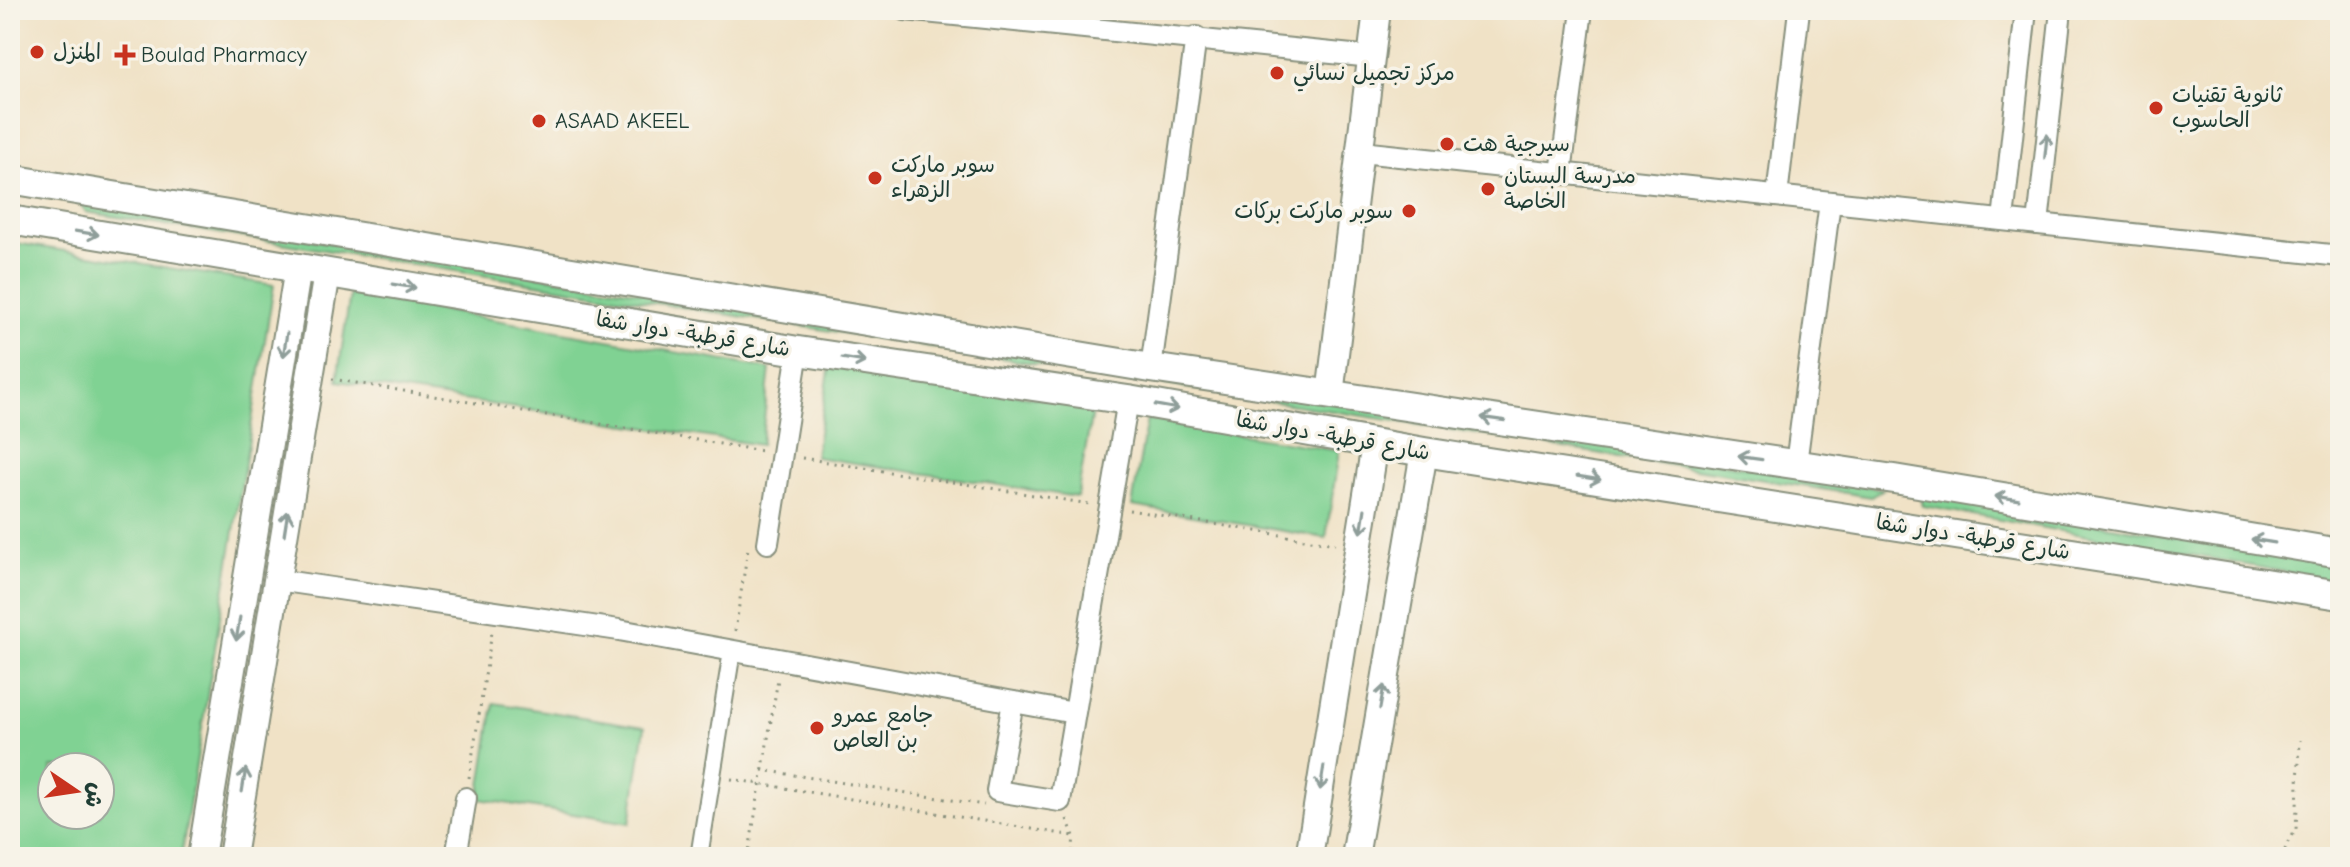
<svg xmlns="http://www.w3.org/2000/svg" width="2350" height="867" font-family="'Comic Neue','Playpen Sans Arabic',sans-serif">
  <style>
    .green { fill: #80d293; stroke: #508864; stroke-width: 2; fill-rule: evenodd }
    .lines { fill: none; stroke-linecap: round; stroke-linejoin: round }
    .pedestrian-casing { stroke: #88907d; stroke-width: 20 }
    .minor-casing { stroke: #88907d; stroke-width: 24 }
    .tertiary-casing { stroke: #88907d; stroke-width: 30 }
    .secondary-casing { stroke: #88907d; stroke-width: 32 }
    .path { stroke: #88907d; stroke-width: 3; stroke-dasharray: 2 6; stroke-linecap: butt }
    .pedestrian { stroke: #fff; stroke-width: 16 }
    .minor { stroke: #fff; stroke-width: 20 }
    .tertiary { stroke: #fff; stroke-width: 26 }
    .secondary { stroke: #fff; stroke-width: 28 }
    .oneway { stroke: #8f9e9a }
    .poi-dot { fill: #c8321e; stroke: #f7f3e8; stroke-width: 3 }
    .labels { text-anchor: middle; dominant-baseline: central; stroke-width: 7; stroke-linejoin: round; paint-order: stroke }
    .poi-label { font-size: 22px; fill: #1f3d34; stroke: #f7f3e8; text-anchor: start }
    .street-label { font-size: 22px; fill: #1f3d34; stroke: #f7f3e8 }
  </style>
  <rect width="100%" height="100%" fill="#f7f3e8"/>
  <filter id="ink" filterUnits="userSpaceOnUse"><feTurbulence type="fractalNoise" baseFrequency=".0125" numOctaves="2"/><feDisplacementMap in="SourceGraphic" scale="16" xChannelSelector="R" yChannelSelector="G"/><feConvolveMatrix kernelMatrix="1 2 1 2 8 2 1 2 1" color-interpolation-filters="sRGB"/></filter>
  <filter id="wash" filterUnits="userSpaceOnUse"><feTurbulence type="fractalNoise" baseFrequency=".006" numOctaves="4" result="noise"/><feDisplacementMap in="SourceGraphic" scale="32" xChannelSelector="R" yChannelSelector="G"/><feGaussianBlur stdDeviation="1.8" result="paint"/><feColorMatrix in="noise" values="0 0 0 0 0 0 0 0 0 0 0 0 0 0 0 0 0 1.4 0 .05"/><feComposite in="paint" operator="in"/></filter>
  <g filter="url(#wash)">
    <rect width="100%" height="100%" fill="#f0e2c6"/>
    <g class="green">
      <path d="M 79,203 L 1883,489 L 1871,497 L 86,212 Z"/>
      <path d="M 10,242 L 274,285 L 181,857 L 10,857 ZM 100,767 L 100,815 L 52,815 L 52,767 Z"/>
      <path d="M 350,294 L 770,369 L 761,445 L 337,381 Z"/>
      <path d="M 830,365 L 1093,407 L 1077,497 L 815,457 Z"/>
      <path d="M 1147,419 L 1339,451 L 1326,538 L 1132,506 Z"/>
      <path d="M 1927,493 L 2340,567 L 2340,582 L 1923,506 L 1921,496 Z"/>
      <path d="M 494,703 L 645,727 L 630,823 L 479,799 Z"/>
    </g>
  </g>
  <g filter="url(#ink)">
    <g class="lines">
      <g class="pedestrian-casing">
        <path id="pedestrian" d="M 699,857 L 732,651"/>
      </g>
      <g class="minor-casing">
        <g id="minor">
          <path d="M 905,10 L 1372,57"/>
          <path d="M 1361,152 L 2340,256"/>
          <path d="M 1561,173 L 1582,10"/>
          <path d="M 1777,196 L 1799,10"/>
          <path d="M 2003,220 L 2026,10"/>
          <path d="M 2038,224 L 2061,10"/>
          <path d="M 1151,368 L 1196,37"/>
          <path d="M 1796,464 L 1830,202"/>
          <path d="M 768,543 L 798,351"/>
          <path d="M 277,580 L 619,630 L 1074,713"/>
          <path d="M 1013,702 L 997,791 L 1060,801 L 1128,400"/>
          <path d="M 456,857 L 466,798"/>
        </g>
      </g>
      <g class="tertiary-casing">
        <g id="tertiary">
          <path d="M 1330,395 L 1377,10"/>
          <path d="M 201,857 L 298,268"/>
          <path d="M 232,857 L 327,273"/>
          <path d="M 1309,857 L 1375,444"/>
          <path d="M 1355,857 L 1424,452"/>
        </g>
      </g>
      <g class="secondary-casing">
        <g id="secondary">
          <path d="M 10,179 L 1151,368 L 1894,479 L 2340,553"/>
          <path d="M 10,220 L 798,351 L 1128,400 L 1424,452 L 2340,595"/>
        </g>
      </g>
      <g class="path">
        <path d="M 332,379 L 762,451"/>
        <path d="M 802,458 L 1090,504"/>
        <path d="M 1129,510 L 1335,544"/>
        <path d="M 735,631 L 748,548"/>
        <path d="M 762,770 L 984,805"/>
        <path d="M 469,778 L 492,632"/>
        <path d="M 731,779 L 1074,836"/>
        <path d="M 1067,819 L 1074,836 L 1072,857"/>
        <path d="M 748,857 L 778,679"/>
        <path d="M 2281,857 L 2296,829 L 2300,740"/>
      </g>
      <use href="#pedestrian" class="pedestrian"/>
      <use href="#minor" class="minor"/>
      <use href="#tertiary" class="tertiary"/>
      <use href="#secondary" class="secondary"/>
    </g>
    <defs><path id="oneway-shaft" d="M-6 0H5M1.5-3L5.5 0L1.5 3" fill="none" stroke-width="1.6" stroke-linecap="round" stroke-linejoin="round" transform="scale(2)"/></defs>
    <g class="oneway">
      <use href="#oneway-shaft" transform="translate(2046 146) rotate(-84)"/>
      <use href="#oneway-shaft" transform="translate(87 233) rotate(9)"/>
      <use href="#oneway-shaft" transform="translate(404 286) rotate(9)"/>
      <use href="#oneway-shaft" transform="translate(285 345) rotate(99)"/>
      <use href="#oneway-shaft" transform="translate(854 360) rotate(9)"/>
      <use href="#oneway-shaft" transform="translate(1167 407) rotate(10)"/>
      <use href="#oneway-shaft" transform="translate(1493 419) rotate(-172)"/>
      <use href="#oneway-shaft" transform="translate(1750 458) rotate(-172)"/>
      <use href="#oneway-shaft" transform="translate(1589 478) rotate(9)"/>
      <use href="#oneway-shaft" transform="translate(2007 498) rotate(-171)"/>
      <use href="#oneway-shaft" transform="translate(1363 521) rotate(99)"/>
      <use href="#oneway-shaft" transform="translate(286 523) rotate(-81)"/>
      <use href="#oneway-shaft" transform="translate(2263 541) rotate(-171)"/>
      <use href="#oneway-shaft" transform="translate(238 629) rotate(99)"/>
      <use href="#oneway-shaft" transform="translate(1382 697) rotate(-80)"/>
      <use href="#oneway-shaft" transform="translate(1322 778) rotate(99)"/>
      <use href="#oneway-shaft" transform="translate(244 780) rotate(-81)"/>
    </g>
  </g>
  <g class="poi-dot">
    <circle cx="37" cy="52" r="8"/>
    <path d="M121 43h8v8h8v8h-8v8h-8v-8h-8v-8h8z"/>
    <circle cx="1277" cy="73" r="8"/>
    <circle cx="2156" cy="108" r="8"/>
    <circle cx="539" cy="121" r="8"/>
    <circle cx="1447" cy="144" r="8"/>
    <circle cx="875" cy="178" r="8"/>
    <circle cx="1488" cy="189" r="8"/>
    <circle cx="1409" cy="211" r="8"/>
    <circle cx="817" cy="728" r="8"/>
  </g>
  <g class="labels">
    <g class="poi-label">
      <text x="53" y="52">المنزل</text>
      <text x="141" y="55">Boulad Pharmacy</text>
      <text x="1293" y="73">مركز تجميل نسائي</text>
      <text x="2172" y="95">ثانوية تقنيات<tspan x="2172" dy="25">الحاسوب</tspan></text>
      <text x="555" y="121">ASAAD AKEEL</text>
      <text x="1463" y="144">سيرجية هت</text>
      <text x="891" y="165">سوبر ماركت<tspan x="891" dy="25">الزهراء</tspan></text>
      <text x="1504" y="176">مدرسة البستان<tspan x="1504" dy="25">الخاصة</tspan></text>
      <text x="1393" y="211" text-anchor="end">سوبر ماركت بركات</text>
      <text x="833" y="715">جامع عمرو<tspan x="833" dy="25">بن العاص</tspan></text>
    </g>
    <g class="street-label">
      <text transform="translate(693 334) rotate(9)">شارع قرطبة- دوار شفا</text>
      <text transform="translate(1333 436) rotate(10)">شارع قرطبة- دوار شفا</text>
      <text transform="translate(1973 537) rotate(9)">شارع قرطبة- دوار شفا</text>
    </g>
  </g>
  <rect width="2350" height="867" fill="none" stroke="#f7f3e8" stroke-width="40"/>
  <g transform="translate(76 791) rotate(103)"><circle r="38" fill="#f7f3e8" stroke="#a1aaa0" stroke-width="2"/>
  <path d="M0-6L14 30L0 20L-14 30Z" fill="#c8321e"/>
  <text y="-12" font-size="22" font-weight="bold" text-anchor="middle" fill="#1f3d34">ش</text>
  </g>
</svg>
